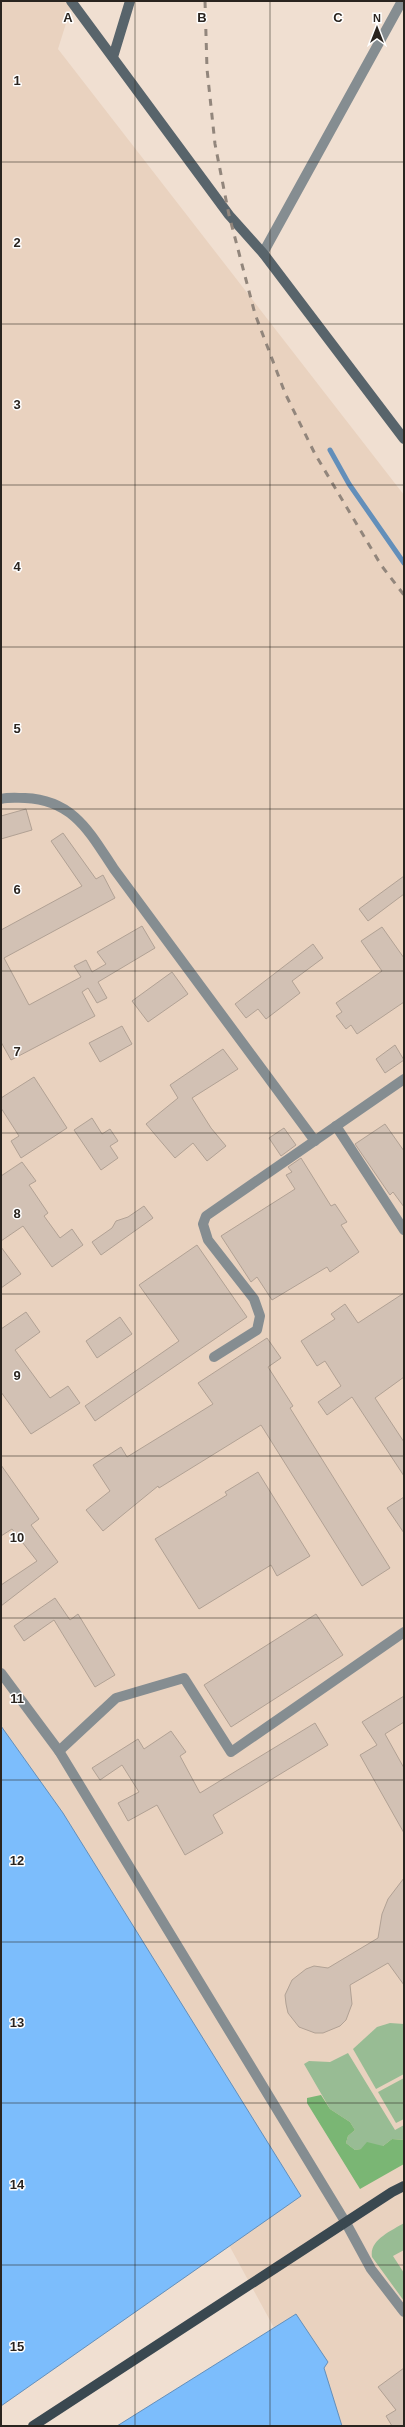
<svg xmlns="http://www.w3.org/2000/svg" width="405" height="2427" font-family="Helvetica,sans-serif">
  <style>
    .built { fill: #e9d2bf }
    .green { fill: #98bc94 }
    .forest { fill: #7ab674 }
    .water { fill: #7cbdfc; stroke: #638fba }
    .lines { fill: none; stroke-linecap: round; stroke-linejoin: round }
    .stream { stroke: #638fba; stroke-width: 5 }
    .building { fill: #d2c1b4; stroke: #b1a194 }
    .minor { stroke: #858d91; stroke-width: 10 }
    .tertiary { stroke: #858d91; stroke-width: 10 }
    .secondary { stroke: #58646b; stroke-width: 10 }
    .primary { stroke: #3a4850; stroke-width: 10 }
    .rail { stroke: #92867c; stroke-width: 3; stroke-dasharray: 7 7; stroke-linecap: butt }
    .grid { fill: none; stroke: #2a241f; stroke-width: 1; stroke-opacity: 0.55 }
    .grid-label { font-size: 13px; text-anchor: middle; font-weight: bold; fill: #2a241f; stroke: #fff; stroke-width: 3; stroke-linejoin: round; paint-order: stroke }
  </style>
  <rect width="100%" height="100%" fill="#f0dfd1"/>
  <path class="built" d="M 1,1 L 73,1 L 58,49 L 404,495 L 404,2426 L 143,2426 L 285,2348 L 1,1826 Z"/>
  <g class="green">
    <path d="M 390,2023 L 404,2024 L 404,2074 L 376,2089 L 353,2049 L 377,2027 Z"/>
    <path d="M 348,2053 L 395,2130 L 404,2125 L 404,2140 L 392,2139 L 383,2146 L 355,2150 L 346,2143 L 348,2136 L 355,2130 L 350,2122 L 330,2109 L 304,2064 L 309,2061 L 330,2062 Z"/>
    <path d="M 404,2078 L 404,2119 L 396,2123 L 378,2092 Z"/>
    <path d="M 404,2223 L 404,2250 L 393,2256 L 404,2273 L 404,2301 L 372,2257 C 369,2240 391,2231 404,2223 Z"/>
  </g>
  <path class="forest" d="M 321,2095 L 330,2109 L 350,2122 L 355,2130 L 348,2136 L 346,2143 L 355,2150 L 361,2149 L 367,2142 L 383,2146 L 392,2139 L 404,2140 L 404,2164 L 360,2189 L 307,2103 L 307,2098 Z"/>
  <g class="water">
    <path d="M 1,1726 L 63,1813 L 301,2196 L 1,2406 Z"/>
    <path d="M 296,2314 L 328,2362 L 324,2368 L 342,2426 L 117,2426 Z"/>
  </g>
  <g class="lines">
    <path class="stream" d="M 330,450 L 349,484 L 404,563"/>
  </g>
  <g class="building">
    <path d="M 26,809 L 32,830 L 1,839 L 1,816 Z"/>
    <path d="M 63,833 L 96,879 L 103,875 L 115,898 L 4,958 L 29,1005 L 81,977 L 74,966 L 86,960 L 92,972 L 106,964 L 97,952 L 142,926 L 155,948 L 98,982 L 107,998 L 97,1003 L 88,988 L 82,992 L 95,1016 L 11,1060 L 1,1042 L 1,930 L 82,886 L 51,841 Z"/>
    <path d="M 404,876 L 404,894 L 368,921 L 359,909 Z"/>
    <path d="M 382,927 L 404,958 L 404,1002 L 357,1034 L 351,1025 L 346,1029 L 336,1016 L 342,1012 L 336,1003 L 382,971 L 361,941 Z"/>
    <path d="M 313,944 L 323,958 L 292,981 L 300,993 L 266,1019 L 258,1009 L 246,1018 L 235,1004 Z"/>
    <path d="M 172,972 L 188,994 L 148,1022 L 132,1001 Z"/>
    <path d="M 122,1026 L 132,1044 L 100,1062 L 89,1043 Z"/>
    <path d="M 395,1045 L 404,1060 L 385,1073 L 376,1059 Z"/>
    <path d="M 223,1049 L 238,1069 L 192,1098 L 211,1128 L 226,1146 L 207,1161 L 193,1143 L 175,1158 L 146,1124 L 178,1098 L 170,1085 Z"/>
    <path d="M 34,1077 L 67,1128 L 21,1158 L 11,1141 L 19,1136 L 1,1108 L 1,1098 Z"/>
    <path d="M 92,1118 L 102,1134 L 110,1129 L 118,1141 L 110,1146 L 118,1158 L 101,1170 L 74,1130 Z"/>
    <path d="M 385,1124 L 404,1151 L 404,1207 L 393,1192 L 390,1195 L 355,1144 Z"/>
    <path d="M 284,1128 L 296,1145 L 281,1156 L 269,1138 Z"/>
    <path d="M 301,1158 L 331,1206 L 335,1204 L 347,1222 L 341,1225 L 359,1252 L 330,1272 L 327,1267 L 272,1300 L 257,1277 L 251,1282 L 221,1236 L 295,1189 L 286,1175 L 292,1172 L 288,1167 Z"/>
    <path d="M 22,1162 L 36,1181 L 29,1185 L 48,1213 L 44,1216 L 60,1238 L 72,1229 L 83,1245 L 52,1267 L 23,1226 L 1,1241 L 1,1176 Z"/>
    <path d="M 144,1206 L 153,1218 L 101,1255 L 92,1242 L 112,1228 L 116,1221 L 128,1217 Z"/>
    <path d="M 197,1245 L 247,1317 L 95,1421 L 85,1406 L 179,1341 L 139,1285 Z"/>
    <path d="M 1,1247 L 21,1274 L 1,1288 Z"/>
    <path d="M 404,1293 L 404,1377 L 375,1398 L 404,1442 L 404,1476 L 352,1397 L 327,1415 L 318,1402 L 341,1386 L 325,1361 L 317,1366 L 301,1341 L 335,1319 L 331,1314 L 345,1304 L 358,1323 Z"/>
    <path d="M 26,1312 L 40,1332 L 15,1350 L 50,1398 L 68,1386 L 80,1403 L 31,1434 L 1,1392 L 1,1329 Z"/>
    <path d="M 120,1317 L 132,1334 L 97,1358 L 86,1341 Z"/>
    <path d="M 267,1338 L 281,1358 L 268,1367 L 293,1406 L 290,1408 L 390,1568 L 362,1586 L 261,1425 L 159,1488 L 158,1486 L 103,1531 L 86,1510 L 110,1491 L 93,1465 L 121,1447 L 127,1457 L 213,1404 L 198,1383 Z"/>
    <path d="M 1,1465 L 39,1519 L 31,1525 L 58,1562 L 1,1606 L 1,1585 L 37,1561 L 12,1529 L 1,1536 Z"/>
    <path d="M 258,1472 L 310,1556 L 277,1576 L 271,1565 L 199,1609 L 155,1539 L 227,1495 L 225,1492 Z"/>
    <path d="M 404,1497 L 404,1533 L 387,1508 Z"/>
    <path d="M 55,1598 L 70,1620 L 78,1614 L 115,1675 L 95,1687 L 54,1620 L 24,1641 L 14,1626 Z"/>
    <path d="M 316,1614 L 343,1655 L 231,1727 L 204,1685 Z"/>
    <path d="M 404,1696 L 404,1722 L 385,1734 L 404,1768 L 404,1833 L 360,1755 L 377,1745 L 362,1722 Z"/>
    <path d="M 315,1723 L 328,1745 L 213,1815 L 223,1833 L 185,1855 L 157,1805 L 128,1821 L 118,1803 L 139,1792 L 122,1765 L 100,1780 L 92,1768 L 138,1739 L 144,1749 L 171,1731 L 186,1752 L 180,1756 L 200,1793 Z"/>
    <path d="M 404,1878 L 404,1985 L 388,1963 L 350,1985 L 352,2004 L 346,2020 L 340,2026 L 323,2033 L 315,2033 L 299,2027 L 288,2013 L 286,2004 L 285,1995 L 292,1980 L 306,1969 L 314,1966 L 328,1968 L 378,1938 L 382,1914 L 388,1899 Z"/>
    <path d="M 404,2368 L 404,2426 L 392,2426 L 386,2416 L 396,2410 L 378,2387 Z"/>
  </g>
  <g class="lines">
    <g class="minor">
      <path d="M 1,799 C 9,797 17,798 25,798 C 74,800 90,833 114,869 L 315,1141"/>
      <path d="M 336,1126 L 404,1230"/>
      <path d="M 214,1357 L 257,1330 L 260,1316 L 254,1299 L 208,1240 L 203,1224 L 206,1216 L 404,1079"/>
      <path d="M 1,1673 L 59,1751 L 346,2223 L 371,2269 L 404,2312"/>
      <path d="M 59,1751 L 116,1698 L 184,1678 L 231,1752 L 404,1632"/>
    </g>
    <path class="tertiary" d="M 263,253 L 402,1"/>
    <g class="secondary">
      <path d="M 71,1 L 229,215 L 263,253 L 404,439"/>
      <path d="M 113,57 L 130,1"/>
    </g>
    <path class="primary" d="M 33,2426 L 392,2192 L 404,2186"/>
    <path class="rail" d="M 205,1 L 207,69 L 215,144 L 229,215 L 255,314 L 285,393 L 315,454 L 381,565 L 404,595"/>
  </g>
  <path class="grid" d="M 135,1 L 135,2426M 270,1 L 270,2426M 1,162 L 404,162M 1,324 L 404,324M 1,485 L 404,485M 1,647 L 404,647M 1,809 L 404,809M 1,971 L 404,971M 1,1133 L 404,1133M 1,1294 L 404,1294M 1,1456 L 404,1456M 1,1618 L 404,1618M 1,1780 L 404,1780M 1,1942 L 404,1942M 1,2103 L 404,2103M 1,2265 L 404,2265"/>
  <g class="grid-label">
    <text x="68" y="22">A</text>
    <text x="202" y="22">B</text>
    <text x="338" y="22">C</text>
    <text x="17" y="85">1</text>
    <text x="17" y="247">2</text>
    <text x="17" y="409">3</text>
    <text x="17" y="571">4</text>
    <text x="17" y="733">5</text>
    <text x="17" y="894">6</text>
    <text x="17" y="1056">7</text>
    <text x="17" y="1218">8</text>
    <text x="17" y="1380">9</text>
    <text x="17" y="1542">10</text>
    <text x="17" y="1703">11</text>
    <text x="17" y="1865">12</text>
    <text x="17" y="2027">13</text>
    <text x="17" y="2189">14</text>
    <text x="17" y="2351">15</text>
  </g>
  <rect width="405" height="2427" fill="none" stroke="#2a241f" stroke-width="4"/>
  <g transform="translate(377 28)" stroke="#ffffff" stroke-width="3" paint-order="stroke">
  <path d="M0-3L7 15L0 10L-7 15Z" fill="#2a241f"/>
  <text y="-6" font-size="11" font-weight="bold" text-anchor="middle" fill="#2a241f">N</text>
  </g>
</svg>
